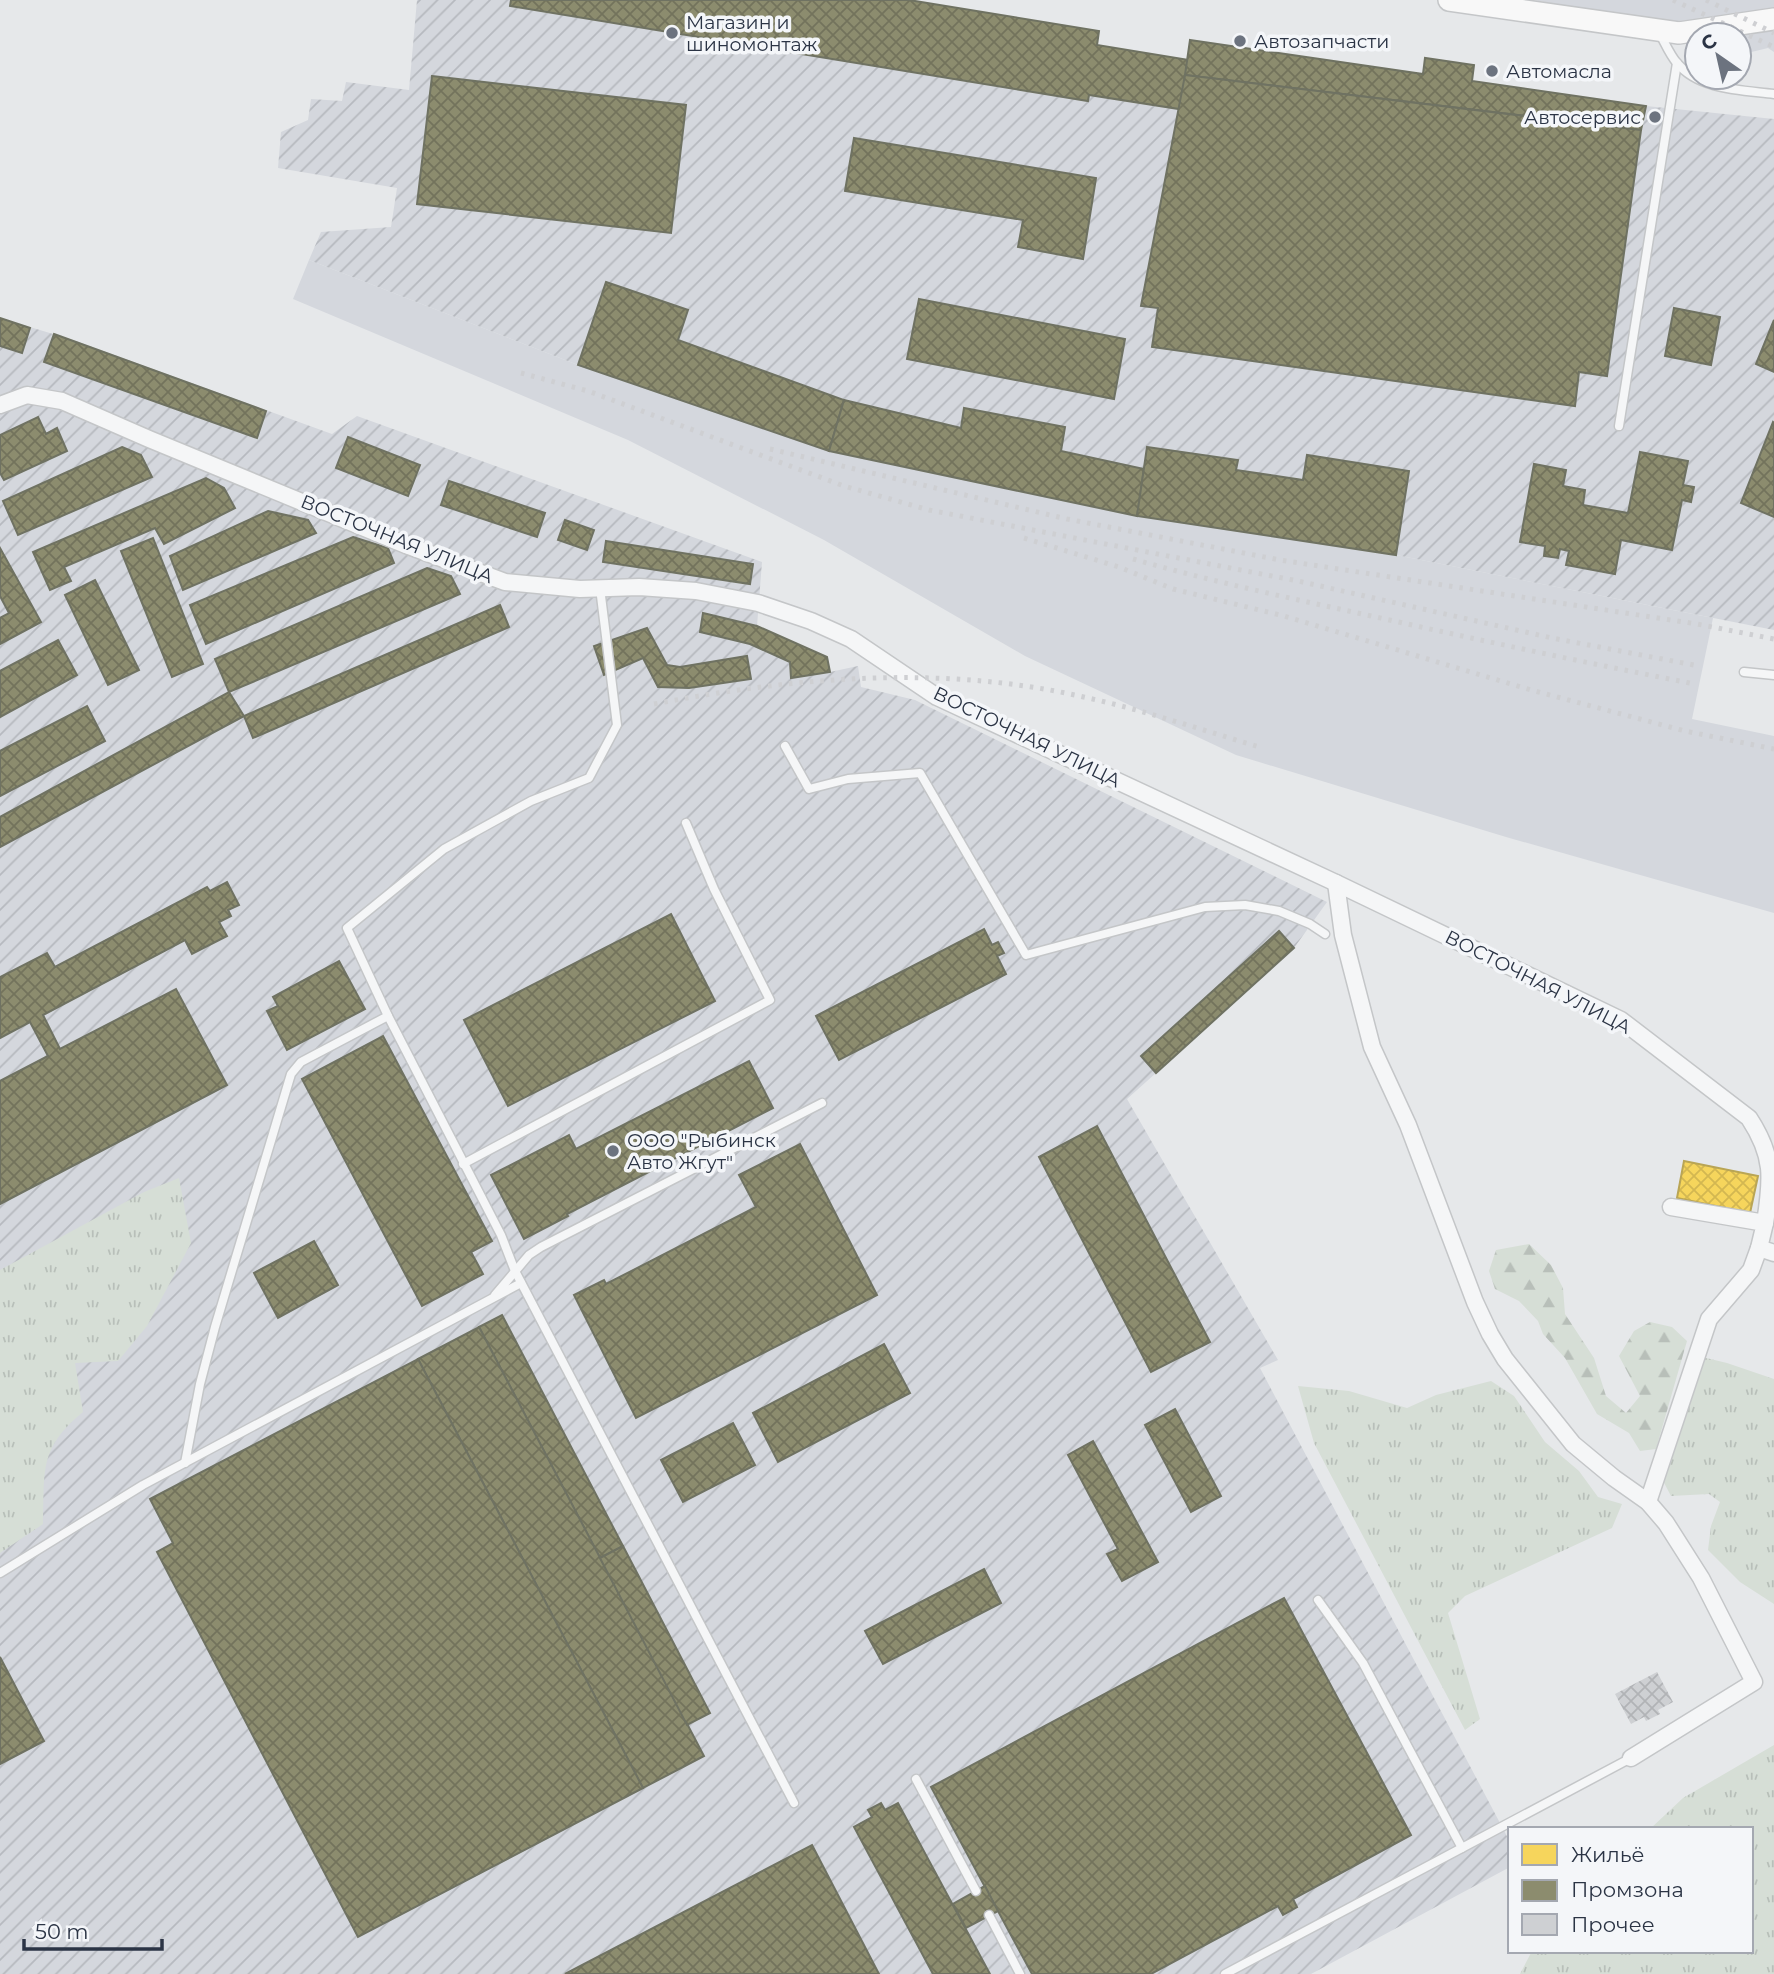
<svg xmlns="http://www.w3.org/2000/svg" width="1774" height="1974" font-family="Montserrat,sans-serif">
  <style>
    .built { fill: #d4d7dd }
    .industrial { fill: url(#industrial-furrows) }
    .grass { fill: url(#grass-tufts) }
    .forest { fill: url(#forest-firs) }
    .homes { fill: url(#homes-cross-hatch); stroke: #b9a555; stroke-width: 2 }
    .industry { fill: url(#industry-cross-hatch); stroke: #6f7262; stroke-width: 2 }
    .building { fill: url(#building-cross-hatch) }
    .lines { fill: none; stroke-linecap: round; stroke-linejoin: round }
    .lane-casing { stroke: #c4c6c8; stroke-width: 11 }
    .street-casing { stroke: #c4c6c8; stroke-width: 19 }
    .secondary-casing { stroke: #c4c6c8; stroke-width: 24 }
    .lane { stroke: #f5f6f7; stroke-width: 8 }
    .street { stroke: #f5f6f7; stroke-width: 16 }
    .secondary { stroke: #f8f8f8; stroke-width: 21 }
    .rail { stroke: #cecfd2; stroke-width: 5; stroke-dasharray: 3.5 7; stroke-linecap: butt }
    .poi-dot { fill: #6c737f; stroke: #f4f6f9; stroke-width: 2.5 }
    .labels { text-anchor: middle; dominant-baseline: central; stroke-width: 7; stroke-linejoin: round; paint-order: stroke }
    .poi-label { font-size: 19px; fill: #2b3445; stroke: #f4f6f9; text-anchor: start }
    .street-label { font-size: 19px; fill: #2b3445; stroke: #f4f6f9 }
  </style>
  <defs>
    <pattern id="industrial-furrows" width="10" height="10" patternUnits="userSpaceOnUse" patternTransform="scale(1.75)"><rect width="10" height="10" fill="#d4d7dd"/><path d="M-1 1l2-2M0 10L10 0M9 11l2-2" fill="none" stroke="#b6b9bf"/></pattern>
    <pattern id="grass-tufts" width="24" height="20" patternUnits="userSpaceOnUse" patternTransform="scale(1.75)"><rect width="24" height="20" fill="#d6ded6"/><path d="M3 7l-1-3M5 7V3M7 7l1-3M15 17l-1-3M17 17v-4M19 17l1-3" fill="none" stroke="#b8bfb9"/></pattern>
    <pattern id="forest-firs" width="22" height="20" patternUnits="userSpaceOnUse" patternTransform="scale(1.75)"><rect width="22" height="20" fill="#d6ded6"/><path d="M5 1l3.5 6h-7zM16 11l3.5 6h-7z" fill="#b8bfb9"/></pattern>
    <pattern id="homes-cross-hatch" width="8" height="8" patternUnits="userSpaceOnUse" patternTransform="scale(1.75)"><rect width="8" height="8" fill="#f6d55c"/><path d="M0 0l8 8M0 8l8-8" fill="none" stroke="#d3b751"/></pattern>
    <pattern id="industry-cross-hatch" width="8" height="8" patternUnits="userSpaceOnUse" patternTransform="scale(1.75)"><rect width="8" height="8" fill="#8c8c6e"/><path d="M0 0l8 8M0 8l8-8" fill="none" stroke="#73735c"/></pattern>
    <pattern id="building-cross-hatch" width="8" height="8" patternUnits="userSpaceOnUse" patternTransform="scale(1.75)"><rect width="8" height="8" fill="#ced0d3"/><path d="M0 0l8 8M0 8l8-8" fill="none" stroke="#b1b3b6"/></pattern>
  </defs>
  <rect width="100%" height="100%" fill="#e6e8ea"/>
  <g class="built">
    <path d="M 1533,0 L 1774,0 L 1774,52 L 1768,48 L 1739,55 L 1739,35 L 1705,35 L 1677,25 Z"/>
    <path d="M 309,260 L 578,365 L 829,451 L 1137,516 L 1396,555 L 1713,618 L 1692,719 L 1774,736 L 1774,913 L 1506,837 L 1236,755 L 1025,656 L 824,540 L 628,440 L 293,299 Z"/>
  </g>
  <g class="industrial">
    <path d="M 417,0 L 909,0 L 1097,45 L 1188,60 L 1190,40 L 1423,74 L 1425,58 L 1474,65 L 1472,81 L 1646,106 L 1774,119 L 1774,630 L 1396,555 L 1137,516 L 829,451 L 578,365 L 309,260 L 321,232 L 391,227 L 397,188 L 278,168 L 281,132 L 308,120 L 311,99 L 342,101 L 346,82 L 409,90 Z"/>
    <path d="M 0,318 L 73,340 L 332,434 L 357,416 L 762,562 L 757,626 L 827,657 L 830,672 L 858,666 L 861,687 L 915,700 L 1327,902 L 1294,948 L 1279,931 L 1141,1056 L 1156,1073 L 1127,1099 L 1278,1360 L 1260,1368 L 1510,1842 L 1510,1867 L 1311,1974 L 0,1974 Z"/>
  </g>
  <g class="grass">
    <path d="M 179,1178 L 191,1243 L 147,1326 L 118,1361 L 75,1363 L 83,1412 C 38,1449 45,1471 43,1524 L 0,1553 L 0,1270 L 144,1192 Z"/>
    <path d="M 1702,1357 L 1727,1363 L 1774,1379 L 1774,1604 L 1740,1582 L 1708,1550 L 1711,1526 L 1720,1502 L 1709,1494 L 1671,1496 L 1661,1477 Z"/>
    <path d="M 1491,1381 L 1514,1396 L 1545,1442 L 1579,1471 L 1598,1497 L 1622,1504 L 1612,1528 L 1465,1596 L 1448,1613 L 1480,1719 L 1465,1730 L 1314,1443 L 1298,1386 L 1349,1391 L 1407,1408 L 1436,1395 Z"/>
    <path d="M 1774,1745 L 1774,1974 L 1520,1974 L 1532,1951 L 1751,1951 L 1751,1829 L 1650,1829 L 1683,1798 Z"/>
  </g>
  <path class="forest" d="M 1529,1244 L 1551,1265 L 1563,1288 L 1565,1314 L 1594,1358 L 1606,1396 L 1626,1413 L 1640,1396 L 1619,1356 L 1634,1331 L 1650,1322 L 1672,1327 L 1687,1341 L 1656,1449 L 1640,1451 L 1629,1433 L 1597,1414 L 1565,1358 L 1543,1334 L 1538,1321 L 1519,1301 L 1495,1289 L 1489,1271 L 1496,1250 Z"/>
  <path class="homes" d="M 1684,1161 L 1758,1176 L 1750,1213 L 1677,1198 Z"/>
  <g class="industry">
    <path d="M 511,0 L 909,0 L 1099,31 L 1097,45 L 1189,60 L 1179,109 L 1089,95 L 1088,101 L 510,6 Z"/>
    <path d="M 1190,40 L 1423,74 L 1425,58 L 1474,65 L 1472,81 L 1646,106 L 1641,130 L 1185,75 Z"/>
    <path d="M 1185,75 L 1641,130 L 1607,376 L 1579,372 L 1575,406 L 1152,347 L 1158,308 L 1141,306 Z"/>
    <path d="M 432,76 L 686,105 L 671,233 L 417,204 Z"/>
    <path d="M 854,138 L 1096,178 L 1083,259 L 1018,247 L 1023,220 L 845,191 Z"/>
    <path d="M 606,282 L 688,310 L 678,340 L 844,400 L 829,451 L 578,365 Z"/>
    <path d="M 919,299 L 1125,339 L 1114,399 L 907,359 Z"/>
    <path d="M 1674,308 L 1720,317 L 1711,365 L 1665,356 Z"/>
    <path d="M 0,318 L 30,328 L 22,353 L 0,346 Z"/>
    <path d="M 1774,320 L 1774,372 L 1756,364 Z"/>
    <path d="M 54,334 L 266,411 L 257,438 L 44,362 Z"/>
    <path d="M 844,400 L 961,428 L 964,408 L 1065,427 L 1061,451 L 1144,469 L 1137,516 L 829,451 Z"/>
    <path d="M 38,417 L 46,434 L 57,428 L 67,451 L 4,480 L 0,473 L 0,435 Z"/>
    <path d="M 1773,422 L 1774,423 L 1774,517 L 1741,503 Z"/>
    <path d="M 348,437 L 420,465 L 408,496 L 336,468 Z"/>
    <path d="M 122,447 L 141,455 L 152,477 L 18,535 L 3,501 Z"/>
    <path d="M 1147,447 L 1238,460 L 1236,470 L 1303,480 L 1307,455 L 1409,471 L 1396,555 L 1137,516 Z"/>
    <path d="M 1640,452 L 1688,461 L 1683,485 L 1694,487 L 1691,502 L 1682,500 L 1672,550 L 1621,540 L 1615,574 L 1566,565 L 1569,551 L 1560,549 L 1558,558 L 1544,556 L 1545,546 L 1520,542 L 1534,464 L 1566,470 L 1563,486 L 1585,490 L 1583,505 L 1628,513 Z"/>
    <path d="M 206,478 L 224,488 L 235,508 L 164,544 L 155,528 L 64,567 L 71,581 L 50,590 L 33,552 Z"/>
    <path d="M 449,481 L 545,513 L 537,537 L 441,505 Z"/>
    <path d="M 268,511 L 308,520 L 316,533 L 183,590 L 170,556 Z"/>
    <path d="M 565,520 L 594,530 L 587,550 L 558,540 Z"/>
    <path d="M 353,537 L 388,548 L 394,563 L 206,644 L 190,605 Z"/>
    <path d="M 153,538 L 203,664 L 172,677 L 121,551 Z"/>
    <path d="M 606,541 L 753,564 L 750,584 L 603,562 Z"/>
    <path d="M 0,548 L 41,622 L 0,644 L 0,618 L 9,613 L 0,596 Z"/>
    <path d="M 427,568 L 451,576 L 460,594 L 229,692 L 215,659 Z"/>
    <path d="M 95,580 L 139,670 L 108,685 L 65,595 Z"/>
    <path d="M 500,605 L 509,627 L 253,738 L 244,716 Z"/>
    <path d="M 703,613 L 757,626 L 827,657 L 830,672 L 791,678 L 790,662 L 750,644 L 700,632 Z"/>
    <path d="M 647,628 L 667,665 L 680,667 L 747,656 L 751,679 L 689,688 L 658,687 L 643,658 L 604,675 L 594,646 Z"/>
    <path d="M 58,640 L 77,675 L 0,717 L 0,671 Z"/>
    <path d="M 229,692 L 244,716 L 0,847 L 0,817 Z"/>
    <path d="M 87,706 L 105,741 L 0,796 L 0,751 Z"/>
    <path d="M 227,882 L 239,905 L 228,910 L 231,916 L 219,922 L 227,936 L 192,954 L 185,940 L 43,1015 L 60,1049 L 176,989 L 227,1085 L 0,1204 L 0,1081 L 48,1056 L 30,1022 L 0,1038 L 0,977 L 47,953 L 55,967 L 207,887 L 210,891 Z"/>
    <path d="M 671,914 L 715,1001 L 508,1106 L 464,1020 Z"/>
    <path d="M 984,929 L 992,945 L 998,942 L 1004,953 L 997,956 L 1006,974 L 839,1060 L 816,1016 Z"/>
    <path d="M 1279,931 L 1294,948 L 1156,1073 L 1141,1056 Z"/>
    <path d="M 339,961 L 365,1009 L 287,1050 L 267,1011 L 278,1006 L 273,997 Z"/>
    <path d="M 383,1036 L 492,1241 L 471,1252 L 483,1274 L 422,1306 L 302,1079 Z"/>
    <path d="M 749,1061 L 773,1108 L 567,1214 L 568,1216 L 524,1239 L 491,1175 L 569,1135 L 576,1149 Z"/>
    <path d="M 1097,1126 L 1210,1342 L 1151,1372 L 1039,1157 Z"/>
    <path d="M 800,1144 L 877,1295 L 636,1418 L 574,1295 L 604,1280 L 606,1284 L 756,1207 L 739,1175 Z"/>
    <path d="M 314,1241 L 338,1285 L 278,1318 L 254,1273 Z"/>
    <path d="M 502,1315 L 623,1546 L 600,1558 L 479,1327 Z"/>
    <path d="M 479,1327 L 704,1756 L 643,1788 L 418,1359 Z"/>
    <path d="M 884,1344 L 910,1393 L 778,1462 L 753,1413 Z"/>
    <path d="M 418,1359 L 643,1788 L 358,1937 L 157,1552 L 173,1543 L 150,1499 Z"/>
    <path d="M 1175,1409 L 1221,1496 L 1191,1512 L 1145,1425 Z"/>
    <path d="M 733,1423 L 755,1465 L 683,1502 L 661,1460 Z"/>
    <path d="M 1093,1441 L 1158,1562 L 1122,1581 L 1107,1554 L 1118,1549 L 1068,1455 Z"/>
    <path d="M 623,1546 L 710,1713 L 687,1725 L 600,1558 Z"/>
    <path d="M 984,1569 L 1001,1603 L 883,1664 L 865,1631 Z"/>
    <path d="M 1284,1598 L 1411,1835 L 1293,1899 L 1297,1907 L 1283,1915 L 1278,1906 L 1151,1974 L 1032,1974 L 931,1787 Z"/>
    <path d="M 0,1657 L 44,1741 L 0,1764 Z"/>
    <path d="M 881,1803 L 885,1810 L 898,1803 L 990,1974 L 933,1974 L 854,1827 L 872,1817 L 868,1810 Z"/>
    <path d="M 812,1845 L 879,1974 L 565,1974 Z"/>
    <path d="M 985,1886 L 998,1911 L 966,1928 L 953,1904 Z"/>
  </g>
  <path class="building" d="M 1657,1672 L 1673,1702 L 1658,1710 L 1660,1714 L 1646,1721 L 1644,1717 L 1631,1724 L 1615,1694 Z"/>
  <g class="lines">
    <g class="lane-casing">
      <g id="lane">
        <path d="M 1660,34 C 1665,43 1670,55 1677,63 C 1699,90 1742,90 1774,94"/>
        <path d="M 1619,426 L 1677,63"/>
        <path d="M 1744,672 L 1774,675"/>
        <path d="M 785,746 L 809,789 L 848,779 L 920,773 L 1026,955 L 1205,907 L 1245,905 L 1279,911 L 1310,924 L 1325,934"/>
        <path d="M 388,1016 L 347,928 L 444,849 L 531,801 L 589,778 L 617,725 L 600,588"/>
        <path d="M 463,1164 L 770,1000 L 714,889 L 686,823"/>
        <path d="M 495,1295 L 529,1255 L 541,1247 L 822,1103"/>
        <path d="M 185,1463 L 200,1384 L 215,1327 L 291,1074 L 301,1062 L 388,1016 L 501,1235 L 515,1271 L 794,1803"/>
        <path d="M 0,1573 L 143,1485 L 521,1283"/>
        <path d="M 1318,1600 L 1363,1663 L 1462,1848"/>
        <path d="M 916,1779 L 976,1891"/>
        <path d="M 989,1915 L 1020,1974"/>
        <path d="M 1225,1974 L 1631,1758"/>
      </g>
    </g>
    <g class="street-casing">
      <g id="street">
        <path d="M 0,405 L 27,395 L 62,401 L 149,439 L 406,545 L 505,582 L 580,589 L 639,587 L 696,591 L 758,603 L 811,621 L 851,639 L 937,697 L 1336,883 L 1621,1020 L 1749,1118 C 1774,1156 1772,1178 1765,1223"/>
        <path d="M 1336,883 L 1343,935 L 1372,1047 L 1408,1125 L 1475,1302 L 1490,1334 L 1505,1359 L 1573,1444 L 1614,1478 L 1648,1502 L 1666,1523 L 1701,1578 L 1754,1682 L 1631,1758"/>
        <path d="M 1671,1207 L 1765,1223 L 1759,1248 L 1774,1253"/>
        <path d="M 1648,1502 L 1709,1319 L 1751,1270 L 1759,1248"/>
      </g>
    </g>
    <g class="secondary-casing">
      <path id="secondary" d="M 1449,0 L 1679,33 L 1774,19"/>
    </g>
    <use href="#lane" class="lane"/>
    <use href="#street" class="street"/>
    <use href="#secondary" class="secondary"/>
    <g class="rail">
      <path d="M 1673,0 L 1774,47"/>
      <path d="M 1706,0 L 1774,33"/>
      <path d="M 521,373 L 588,391 L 844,486 L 929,510 L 1298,581 L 1552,638 L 1699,666"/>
      <path d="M 770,449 L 1067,519 L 1280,560 L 1697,624 L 1774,639"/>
      <path d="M 1024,538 L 1119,567 L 1173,589 L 1284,616 L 1531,690 L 1685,731 L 1774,749"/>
      <path d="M 1133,559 C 1210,581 1289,598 1367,615 C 1474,639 1582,662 1690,683"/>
      <path d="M 654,704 C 797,677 945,664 1088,698 C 1147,711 1205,731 1263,748"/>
    </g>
  </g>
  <g class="poi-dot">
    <circle cx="672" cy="33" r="7"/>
    <circle cx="1240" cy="41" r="7"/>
    <circle cx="1492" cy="71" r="7"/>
    <circle cx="1655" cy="117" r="7"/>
    <circle cx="613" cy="1151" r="7"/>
  </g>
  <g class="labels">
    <g class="poi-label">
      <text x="686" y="22">Магазин и<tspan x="686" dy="22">шиномонтаж</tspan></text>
      <text x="1254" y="41">Автозапчасти</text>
      <text x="1506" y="71">Автомасла</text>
      <text x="1641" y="117" text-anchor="end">Автосервис</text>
      <text x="627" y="1140">ООО "Рыбинск<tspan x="627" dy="22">Авто Жгут"</tspan></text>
    </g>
    <g class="street-label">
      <text transform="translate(397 539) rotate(22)">ВОСТОЧНАЯ УЛИЦА</text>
      <text transform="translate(1027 737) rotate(26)">ВОСТОЧНАЯ УЛИЦА</text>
      <text transform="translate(1538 982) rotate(27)">ВОСТОЧНАЯ УЛИЦА</text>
    </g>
  </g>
  <rect x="1508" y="1827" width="245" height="126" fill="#f4f6f9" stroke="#a4a8b1" stroke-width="2"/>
  <rect x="1522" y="1844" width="35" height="21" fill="#f6d55c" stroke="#a4a8b1" stroke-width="2"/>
  <text x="1571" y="1862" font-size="21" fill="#2b3445">Жильё</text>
  <rect x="1522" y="1880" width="35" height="21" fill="#8c8c6e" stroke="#a4a8b1" stroke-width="2"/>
  <text x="1571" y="1897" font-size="21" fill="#2b3445">Промзона</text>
  <rect x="1522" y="1914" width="35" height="21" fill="#ced0d3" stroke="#a4a8b1" stroke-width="2"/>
  <text x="1571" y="1932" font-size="21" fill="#2b3445">Прочее</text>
  <g transform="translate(1718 56) rotate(326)"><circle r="33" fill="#f4f6f9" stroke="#a4a8b1" stroke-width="2"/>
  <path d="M0-5L12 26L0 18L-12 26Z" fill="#6c737f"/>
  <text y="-10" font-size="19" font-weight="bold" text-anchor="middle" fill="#2b3445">С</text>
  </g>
  <path d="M24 1939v10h138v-10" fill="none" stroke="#2b3445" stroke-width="3.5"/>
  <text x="35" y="1939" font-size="21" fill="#2b3445" stroke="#f4f6f9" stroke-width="5" paint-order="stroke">50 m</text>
</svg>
